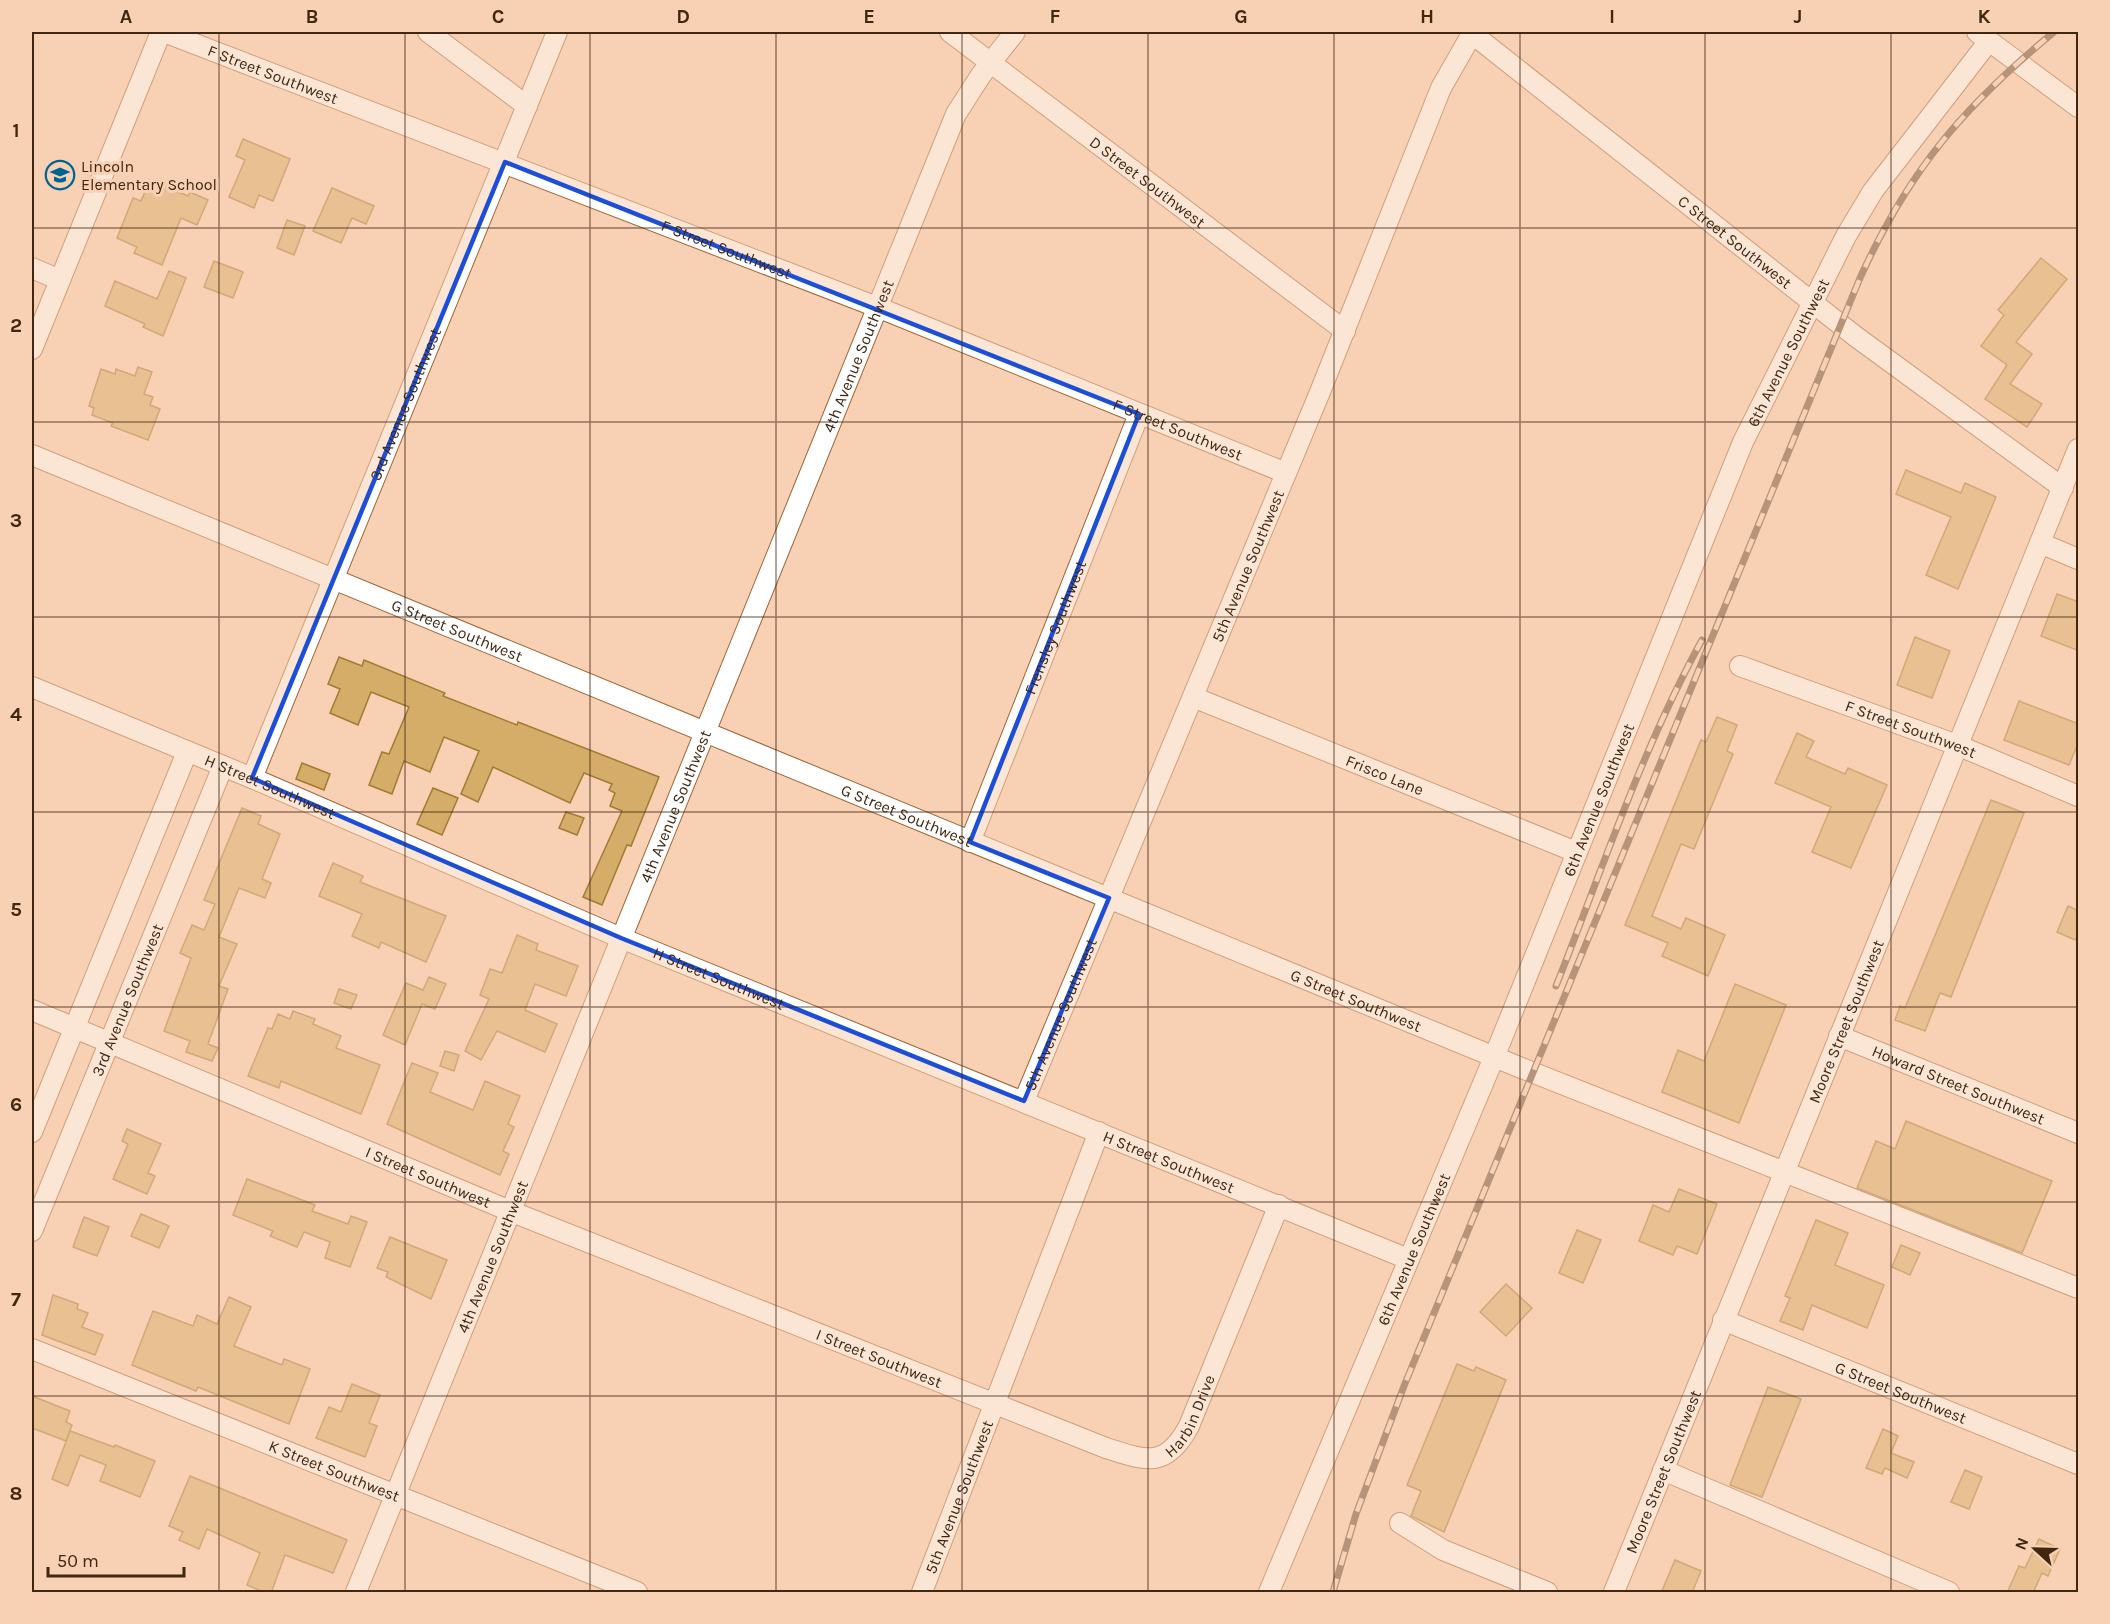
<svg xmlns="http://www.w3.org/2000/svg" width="2110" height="1624" font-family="Karla,sans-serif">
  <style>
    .building { fill: #d6ad68; stroke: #a17a34; stroke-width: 1.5 }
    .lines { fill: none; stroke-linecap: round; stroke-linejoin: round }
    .minor-casing { stroke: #a06534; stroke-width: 22 }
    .minor { stroke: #fff; stroke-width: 20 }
    .rail-casing { stroke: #674a34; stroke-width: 7 }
    .rail { stroke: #f8d0b3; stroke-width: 4.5; stroke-dasharray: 14; stroke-linecap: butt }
    .marked { fill: none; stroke: #1d4ed8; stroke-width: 4.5; stroke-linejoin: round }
    .grid { fill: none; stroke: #402712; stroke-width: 1.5; stroke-opacity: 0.55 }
    .labels { text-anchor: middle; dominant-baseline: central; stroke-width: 6; stroke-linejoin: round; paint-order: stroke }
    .street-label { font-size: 16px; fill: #402712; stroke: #f8d0b3 }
    .poi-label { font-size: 16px; fill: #402712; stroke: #f8d0b3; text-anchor: start }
    .neatline { fill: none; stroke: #402712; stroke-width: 2 }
    .grid-label { font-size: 20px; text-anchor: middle; font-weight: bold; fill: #402712 }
  </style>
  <rect width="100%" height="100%" fill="#f8d0b3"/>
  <g class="building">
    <path d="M 243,139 L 290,159 L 273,201 L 259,195 L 254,208 L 229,197 L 245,160 L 236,156 Z"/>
    <path d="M 150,180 L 188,196 L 190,192 L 208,200 L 197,225 L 181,218 L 162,265 L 134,253 L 137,247 L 117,238 L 133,198 L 141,201 Z"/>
    <path d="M 332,188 L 374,206 L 366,224 L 352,218 L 341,243 L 313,231 Z"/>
    <path d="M 287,220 L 305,226 L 294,255 L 277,248 Z"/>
    <path d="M 2041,258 L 2067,279 L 2016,342 L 2032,354 L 2010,384 L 2042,404 L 2027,427 L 1985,399 L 2007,365 L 1981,346 L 2004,315 L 1998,310 Z"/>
    <path d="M 214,261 L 243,272 L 233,298 L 204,287 Z"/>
    <path d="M 169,271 L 186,278 L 163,336 L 143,327 L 145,324 L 105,306 L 115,281 L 157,299 Z"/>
    <path d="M 138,367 L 152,372 L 144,394 L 153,397 L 150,405 L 160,409 L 148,440 L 111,426 L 113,423 L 92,415 L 94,408 L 89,406 L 101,369 L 115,374 L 116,369 L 135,376 Z"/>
    <path d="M 1906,470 L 1961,493 L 1965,483 L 1996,497 L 1958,589 L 1926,575 L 1951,517 L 1896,494 Z"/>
    <path d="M 2057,594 L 2079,602 L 2079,651 L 2041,636 Z"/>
    <path d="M 1915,637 L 1950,651 L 1932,698 L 1897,685 Z"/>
    <path d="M 339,657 L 362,666 L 364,660 L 445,693 L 443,696 L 517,725 L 518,722 L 659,777 L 631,846 L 627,845 L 602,905 L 583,897 L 622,811 L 610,806 L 615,793 L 609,790 L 612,784 L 584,773 L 570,803 L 493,767 L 478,802 L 461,794 L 479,751 L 444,737 L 430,772 L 404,761 L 392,794 L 369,785 L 382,752 L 389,754 L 409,707 L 371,692 L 358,725 L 330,713 L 340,689 L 328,684 Z"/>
    <path d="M 2019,701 L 2079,724 L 2079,741 L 2069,765 L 2004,740 Z"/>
    <path d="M 1717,717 L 1737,725 L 1727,751 L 1733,754 L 1694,849 L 1681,844 L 1652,916 L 1681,929 L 1686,918 L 1725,935 L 1708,976 L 1662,956 L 1668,943 L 1625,925 L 1701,740 L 1706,742 Z"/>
    <path d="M 1797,733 L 1814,741 L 1806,757 L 1845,774 L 1848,768 L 1887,785 L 1851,868 L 1812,852 L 1831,807 L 1775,783 Z"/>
    <path d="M 302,763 L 330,774 L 324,790 L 296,779 Z"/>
    <path d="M 433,788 L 458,798 L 442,835 L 417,824 Z"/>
    <path d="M 1991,800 L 2024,813 L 1951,997 L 1940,993 L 1925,1031 L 1895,1020 L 1900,1006 L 1905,1008 Z"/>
    <path d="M 242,808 L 261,816 L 258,824 L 280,834 L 262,879 L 271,883 L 265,898 L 239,888 L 219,937 L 237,944 L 219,986 L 228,989 L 208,1044 L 218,1048 L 212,1061 L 186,1052 L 190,1041 L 164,1031 L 191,958 L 180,953 L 192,925 L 204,930 L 215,904 L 204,900 Z"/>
    <path d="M 566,812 L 584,818 L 577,835 L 559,828 Z"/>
    <path d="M 333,863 L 363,876 L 360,882 L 446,916 L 426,962 L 381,942 L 379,948 L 352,936 L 362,914 L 319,896 Z"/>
    <path d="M 2068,906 L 2079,911 L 2079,932 L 2075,940 L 2057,932 Z"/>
    <path d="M 517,935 L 538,944 L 536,950 L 578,966 L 566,996 L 535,984 L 525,1010 L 557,1024 L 545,1052 L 497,1031 L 481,1060 L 465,1051 L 489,999 L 480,995 L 490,969 L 502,973 Z"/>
    <path d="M 429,977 L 446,984 L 435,1009 L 422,1004 L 405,1045 L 383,1035 L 406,983 L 423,990 Z"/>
    <path d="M 1735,984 L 1786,1005 L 1739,1123 L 1662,1092 L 1678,1050 L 1704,1061 Z"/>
    <path d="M 339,989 L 357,995 L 351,1009 L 334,1003 Z"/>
    <path d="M 293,1011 L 315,1019 L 313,1024 L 341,1036 L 336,1048 L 380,1065 L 361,1114 L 281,1081 L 279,1088 L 248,1076 L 268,1028 L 272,1029 L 278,1014 L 290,1019 Z"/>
    <path d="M 445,1051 L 459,1055 L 454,1071 L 440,1066 Z"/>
    <path d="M 412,1063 L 438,1073 L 430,1092 L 473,1110 L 485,1081 L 520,1096 L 508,1124 L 514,1127 L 503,1151 L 509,1154 L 500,1175 L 387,1124 Z"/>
    <path d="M 1906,1121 L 2052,1181 L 2022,1253 L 1857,1188 L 1876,1141 L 1895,1149 Z"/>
    <path d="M 127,1129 L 161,1144 L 148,1173 L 155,1176 L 147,1194 L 113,1179 L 128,1144 L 122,1141 Z"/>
    <path d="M 247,1179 L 315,1205 L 312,1211 L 348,1224 L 351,1216 L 367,1222 L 350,1267 L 325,1258 L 330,1242 L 304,1232 L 297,1247 L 270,1236 L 273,1231 L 233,1215 Z"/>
    <path d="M 1679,1189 L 1717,1204 L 1697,1254 L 1677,1246 L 1673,1255 L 1639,1241 L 1653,1205 L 1669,1212 Z"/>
    <path d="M 141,1214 L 169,1226 L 159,1248 L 131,1236 Z"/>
    <path d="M 84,1217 L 109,1227 L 97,1256 L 73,1247 Z"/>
    <path d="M 1816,1220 L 1848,1233 L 1835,1265 L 1884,1285 L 1867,1328 L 1812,1305 L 1803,1330 L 1780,1321 L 1790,1298 L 1785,1296 Z"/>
    <path d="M 1577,1230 L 1601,1240 L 1583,1283 L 1559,1273 Z"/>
    <path d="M 390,1237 L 447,1260 L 431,1299 L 386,1277 L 388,1272 L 377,1268 Z"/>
    <path d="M 1901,1245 L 1920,1253 L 1910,1275 L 1892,1267 Z"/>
    <path d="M 1506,1284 L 1532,1308 L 1506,1336 L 1480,1312 Z"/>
    <path d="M 53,1295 L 78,1304 L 77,1309 L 88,1313 L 82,1327 L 103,1335 L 95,1355 L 42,1335 Z"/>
    <path d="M 229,1297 L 251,1307 L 234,1346 L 282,1365 L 284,1359 L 310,1369 L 289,1424 L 198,1387 L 196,1391 L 132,1365 L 153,1311 L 193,1326 L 197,1315 L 217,1324 Z"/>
    <path d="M 1457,1364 L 1474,1371 L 1476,1367 L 1506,1380 L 1444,1532 L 1411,1516 L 1421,1491 L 1407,1485 Z"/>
    <path d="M 352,1384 L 380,1395 L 369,1423 L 377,1426 L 365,1457 L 316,1438 L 329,1407 L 341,1412 Z"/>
    <path d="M 1768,1387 L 1801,1399 L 1762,1497 L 1730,1485 Z"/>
    <path d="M 32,1396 L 70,1411 L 66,1422 L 72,1425 L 66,1441 L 32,1428 Z"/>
    <path d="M 1883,1429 L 1898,1436 L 1891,1453 L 1914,1462 L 1907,1478 L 1885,1468 L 1882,1474 L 1866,1468 Z"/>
    <path d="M 70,1431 L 114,1447 L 115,1445 L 155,1461 L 140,1497 L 100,1481 L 106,1465 L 80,1455 L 68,1486 L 52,1479 Z"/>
    <path d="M 1965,1470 L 1982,1477 L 1969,1509 L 1951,1502 Z"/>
    <path d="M 190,1476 L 347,1540 L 333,1573 L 285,1555 L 271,1593 L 266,1593 L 247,1585 L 260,1553 L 207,1529 L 199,1549 L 179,1540 L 183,1532 L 169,1526 Z"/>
    <path d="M 2039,1539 L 2060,1549 L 2048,1576 L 2042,1573 L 2033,1593 L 2007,1593 L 2019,1566 L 2025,1568 Z"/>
    <path d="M 1675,1560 L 1701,1571 L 1692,1593 L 1661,1593 Z"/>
  </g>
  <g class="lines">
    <g class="minor-casing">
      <g id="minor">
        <path id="s1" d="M 164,32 L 877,307 L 1286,473"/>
        <path d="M 428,32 L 527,106"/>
        <path id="s2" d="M 950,32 L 1345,331"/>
        <path id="s3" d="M 1470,32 L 1855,336 L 2063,488"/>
        <path d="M 1977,32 L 2078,107"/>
        <path d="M 32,268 L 60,280"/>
        <path d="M 32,349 L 161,32"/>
        <path id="s4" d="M 32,455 L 1519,1067 L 2078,1288"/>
        <path d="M 2040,543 L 2078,559"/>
        <path id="s5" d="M 1740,666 L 1957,745 L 2078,796"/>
        <path id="s6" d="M 32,687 L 252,778 L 621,938 L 1408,1259"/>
        <path id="s7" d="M 1193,697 L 1576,852"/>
        <path id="s8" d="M 252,778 L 557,32"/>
        <path id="s9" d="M 970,842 L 1139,414"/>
        <path id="s10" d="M 32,1010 L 510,1211 L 1106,1448 C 1146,1461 1166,1469 1189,1426 L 1279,1205"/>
        <path id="s11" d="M 1839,1036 L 2078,1133"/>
        <path id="s12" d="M 1024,1101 L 1320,392 L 1441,88 L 1473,32"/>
        <path d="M 32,1132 L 187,752"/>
        <path id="s13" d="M 32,1231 L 223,766"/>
        <path id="s14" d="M 1723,1320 L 2078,1464"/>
        <path id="s15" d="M 32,1349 L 637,1592"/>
        <path d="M 1663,1470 L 1949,1592"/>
        <path d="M 1400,1523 L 1443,1550 L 1547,1592"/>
        <path id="s16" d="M 356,1592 L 956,114 L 981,75 L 1015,32"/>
        <path id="s17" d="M 922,1592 L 1099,1132"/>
        <path id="s18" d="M 1269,1592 L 1495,1055 L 1743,442 L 1846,236 L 1873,191 L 1989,41"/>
        <path id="s19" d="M 1614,1592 L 2078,449"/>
      </g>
    </g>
    <use href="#minor" class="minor"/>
    <g class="rail-casing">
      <g id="rail">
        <path d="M 1556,986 C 1602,870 1642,749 1702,640"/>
        <path d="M 1333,1592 L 1356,1514 L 1404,1386 L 1860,278 C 1909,170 1963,107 2054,32"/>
      </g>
    </g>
    <use href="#rail" class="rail"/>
  </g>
  <path d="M0 0H2110V1624H0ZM 505,162 L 1139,414 L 970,842 L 1109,898 L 1024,1101 L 621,938 L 252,778 Z" fill="#f8d0b3" fill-opacity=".55" fill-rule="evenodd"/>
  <path class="marked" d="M 505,162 L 1139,414 L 970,842 L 1109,898 L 1024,1101 L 621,938 L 252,778 Z"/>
  <path class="grid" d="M 219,32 L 219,1592M 405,32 L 405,1592M 590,32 L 590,1592M 776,32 L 776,1592M 962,32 L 962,1592M 1148,32 L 1148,1592M 1334,32 L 1334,1592M 1520,32 L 1520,1592M 1705,32 L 1705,1592M 1891,32 L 1891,1592M 32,228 L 2078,228M 32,422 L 2078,422M 32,617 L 2078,617M 32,812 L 2078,812M 32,1007 L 2078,1007M 32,1202 L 2078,1202M 32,1396 L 2078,1396"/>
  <defs>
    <g id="school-ring" transform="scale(1.5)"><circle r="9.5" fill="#f8d0b3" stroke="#006493" stroke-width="1.5"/><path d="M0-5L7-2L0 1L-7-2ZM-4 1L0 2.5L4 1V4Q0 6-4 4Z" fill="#006493"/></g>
  </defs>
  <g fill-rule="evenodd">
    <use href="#school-ring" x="60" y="175"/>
  </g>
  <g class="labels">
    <g class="street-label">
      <text stroke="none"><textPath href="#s1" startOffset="117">F Street Southwest</textPath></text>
      <text stroke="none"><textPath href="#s2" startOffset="248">D Street Southwest</textPath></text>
      <text stroke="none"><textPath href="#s3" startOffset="338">C Street Southwest</textPath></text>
      <text stroke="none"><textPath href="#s1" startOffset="603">F Street Southwest</textPath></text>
      <text stroke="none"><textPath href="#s18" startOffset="1344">6th Avenue Southwest</textPath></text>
      <text stroke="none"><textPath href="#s16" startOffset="1334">4th Avenue Southwest</textPath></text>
      <text stroke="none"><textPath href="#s8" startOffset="404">3rd Avenue Southwest</textPath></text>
      <text stroke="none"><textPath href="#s1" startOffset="1089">F Street Southwest</textPath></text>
      <text stroke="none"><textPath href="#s12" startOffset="580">5th Avenue Southwest</textPath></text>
      <text stroke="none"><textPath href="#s9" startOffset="231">Frensley Southwest</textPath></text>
      <text stroke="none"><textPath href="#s4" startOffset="460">G Street Southwest</textPath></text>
      <text stroke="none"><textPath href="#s5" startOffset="182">F Street Southwest</textPath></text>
      <text stroke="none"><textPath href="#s7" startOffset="207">Frisco Lane</textPath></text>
      <text stroke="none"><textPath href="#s6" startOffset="258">H Street Southwest</textPath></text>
      <text stroke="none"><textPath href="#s18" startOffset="858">6th Avenue Southwest</textPath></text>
      <text stroke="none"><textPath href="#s16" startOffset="848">4th Avenue Southwest</textPath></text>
      <text stroke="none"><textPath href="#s4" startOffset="946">G Street Southwest</textPath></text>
      <text stroke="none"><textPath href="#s6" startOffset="746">H Street Southwest</textPath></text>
      <text stroke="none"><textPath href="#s13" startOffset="250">3rd Avenue Southwest</textPath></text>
      <text stroke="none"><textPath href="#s4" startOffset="1432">G Street Southwest</textPath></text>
      <text stroke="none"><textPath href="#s12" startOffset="94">5th Avenue Southwest</textPath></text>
      <text stroke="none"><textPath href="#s19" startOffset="616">Moore Street Southwest</textPath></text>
      <text stroke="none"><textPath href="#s11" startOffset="129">Howard Street Southwest</textPath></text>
      <text stroke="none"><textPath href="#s6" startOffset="1232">H Street Southwest</textPath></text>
      <text stroke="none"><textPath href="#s10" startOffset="430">I Street Southwest</textPath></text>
      <text stroke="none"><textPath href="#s18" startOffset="372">6th Avenue Southwest</textPath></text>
      <text stroke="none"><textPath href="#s16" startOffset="362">4th Avenue Southwest</textPath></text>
      <text stroke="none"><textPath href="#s10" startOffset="916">I Street Southwest</textPath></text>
      <text stroke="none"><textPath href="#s14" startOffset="192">G Street Southwest</textPath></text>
      <text stroke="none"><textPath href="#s10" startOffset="1268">Harbin Drive</textPath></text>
      <text stroke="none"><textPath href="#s15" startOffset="326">K Street Southwest</textPath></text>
      <text stroke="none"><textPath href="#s19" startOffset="130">Moore Street Southwest</textPath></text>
      <text stroke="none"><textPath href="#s17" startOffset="102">5th Avenue Southwest</textPath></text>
    </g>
    <g class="poi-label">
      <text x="81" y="166">Lincoln<tspan x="81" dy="18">Elementary School</tspan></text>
    </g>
  </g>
  <rect width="2110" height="1624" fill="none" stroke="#f8d0b3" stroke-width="66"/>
  <g transform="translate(2035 1549) rotate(292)" stroke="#f8d0b3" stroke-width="4.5" paint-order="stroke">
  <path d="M0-4.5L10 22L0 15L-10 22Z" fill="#402712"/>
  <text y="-9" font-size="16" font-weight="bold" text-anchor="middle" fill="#402712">N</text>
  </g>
  <path d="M48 1567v9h136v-9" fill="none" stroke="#402712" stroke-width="3"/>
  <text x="57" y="1567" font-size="18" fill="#402712" stroke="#f8d0b3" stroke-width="4.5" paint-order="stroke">50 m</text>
  <rect x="33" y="33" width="2044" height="1558" class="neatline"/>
  <g class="grid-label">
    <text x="126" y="23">A</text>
    <text x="312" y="23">B</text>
    <text x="498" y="23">C</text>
    <text x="683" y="23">D</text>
    <text x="869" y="23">E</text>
    <text x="1055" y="23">F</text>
    <text x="1241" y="23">G</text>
    <text x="1427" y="23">H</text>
    <text x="1612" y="23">I</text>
    <text x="1798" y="23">J</text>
    <text x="1984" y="23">K</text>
    <text x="16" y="137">1</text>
    <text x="16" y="332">2</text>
    <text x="16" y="527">3</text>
    <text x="16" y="721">4</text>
    <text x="16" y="916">5</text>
    <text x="16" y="1111">6</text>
    <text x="16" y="1306">7</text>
    <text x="16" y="1500">8</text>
  </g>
</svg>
